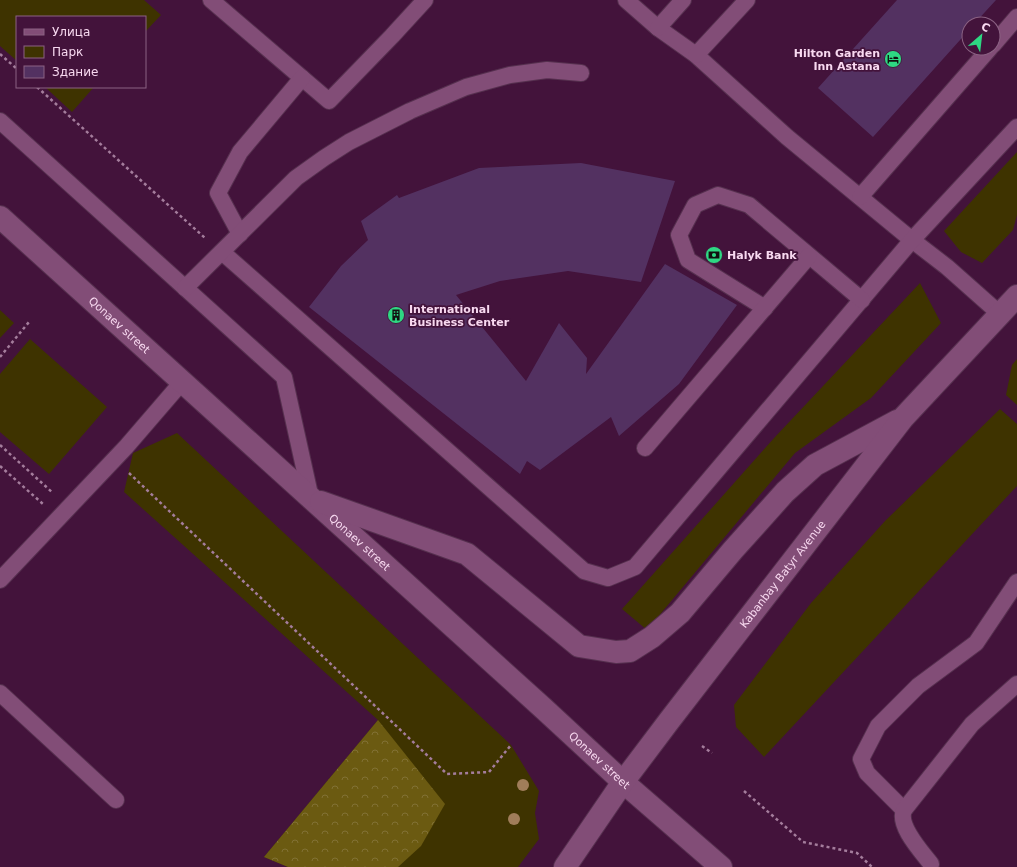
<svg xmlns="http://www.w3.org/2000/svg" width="1017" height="867" font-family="'DejaVu Sans',sans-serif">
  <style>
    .green { fill: #3e3300 }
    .forest { fill: url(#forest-crowns) }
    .building { fill: #533161 }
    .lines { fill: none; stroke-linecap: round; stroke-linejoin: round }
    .service-casing { stroke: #56304f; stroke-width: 18 }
    .secondary-casing { stroke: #56304f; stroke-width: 24 }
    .path { stroke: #a47d9c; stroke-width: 2.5; stroke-dasharray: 3 3; stroke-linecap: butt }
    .service { stroke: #824d77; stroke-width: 16 }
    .secondary { stroke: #824d77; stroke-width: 22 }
    .tree { fill: #a07d5a }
    .labels { text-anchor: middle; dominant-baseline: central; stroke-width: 3.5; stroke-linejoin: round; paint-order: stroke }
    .poi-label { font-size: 11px; font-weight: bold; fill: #f8d9f0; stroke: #43133b; text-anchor: start }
    .street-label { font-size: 11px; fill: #f8d9f0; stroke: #43133b }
  </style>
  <defs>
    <pattern id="forest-crowns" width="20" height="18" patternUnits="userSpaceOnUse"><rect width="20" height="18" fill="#6b5a11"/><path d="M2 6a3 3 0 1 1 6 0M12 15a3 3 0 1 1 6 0" fill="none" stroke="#817134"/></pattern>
  </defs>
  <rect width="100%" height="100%" fill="#43133b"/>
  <g class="green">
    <path d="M 0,0 L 144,0 L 161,15 L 145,32 L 145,17 L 17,17 L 17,61 L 0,46 Z"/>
    <path d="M 45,87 L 94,87 L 72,112 Z"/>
    <path d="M 1017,152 L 1017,215 L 1013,230 L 982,263 L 961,252 L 944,231 Z"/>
    <path d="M 920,283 L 941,323 L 871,398 L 795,453 L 647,630 L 622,609 L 775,437 Z"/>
    <path d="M 0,310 L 14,323 L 0,338 Z"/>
    <path d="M 30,339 L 107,407 L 49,474 L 0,432 L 0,374 Z"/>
    <path d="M 1017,359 L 1017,405 L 1006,395 L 1012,365 Z"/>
    <path d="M 1000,409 L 1017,424 L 1017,486 L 764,757 L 736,727 L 734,705 L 811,603 L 885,521 Z"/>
    <path d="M 177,433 L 511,745 L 539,791 L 535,813 L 539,839 L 518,867 L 288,867 L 264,857 L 378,720 L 124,492 L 133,453 Z"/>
  </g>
  <path class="forest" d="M 378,720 L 445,804 L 421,846 L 398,867 L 288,867 L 264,857 Z"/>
  <g class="building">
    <path d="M 897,0 L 996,0 L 974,24 L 969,24 L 969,30 L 873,137 L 818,88 Z"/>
    <path d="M 581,163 L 675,181 L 641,282 L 568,271 L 500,281 L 456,295 L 526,381 L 559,323 L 587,358 L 586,374 L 665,264 L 737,305 L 679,384 L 619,436 L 611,417 L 540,470 L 527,461 L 520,474 L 309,307 L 341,266 L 368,240 L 361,221 L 397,195 L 399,198 L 479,168 Z"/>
  </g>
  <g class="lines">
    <g class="service-casing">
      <g id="service">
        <path d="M 211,0 L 329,101 L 392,36 L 425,0"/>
        <path d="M 626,0 L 658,28 L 696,55 L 787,137 L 912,240 L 947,267 L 1000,314"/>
        <path d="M 658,28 L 683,0"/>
        <path d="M 993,45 L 1017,17"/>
        <path d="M 696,55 L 747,0"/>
        <path d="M 0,121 L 284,377 L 311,499"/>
        <path d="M 860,197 L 990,48"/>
        <path d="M 240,234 L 218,193 L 240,152 L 302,78"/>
        <path d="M 222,252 L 584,571 L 608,578 L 635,567 L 912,240 L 1017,127"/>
        <path d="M 185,288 L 296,178 L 324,158 L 349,142 L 410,111 L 466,87 L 510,75 L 547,70 L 581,73"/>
        <path d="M 765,308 L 688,260 L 679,235 L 695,205 L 718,195 L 749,205 L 862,300"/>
        <path d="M 645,448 L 809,256"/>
        <path d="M 0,580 L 126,447 L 182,382"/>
        <path d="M 0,693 L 116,800"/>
        <path d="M 904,810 L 867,773 L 861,759 L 878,726 L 918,686 L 976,643 L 1017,582"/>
        <path d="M 931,864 C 922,852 897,826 904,810 L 972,724 L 1017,684"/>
      </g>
    </g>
    <g class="secondary-casing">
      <g id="secondary">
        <path id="s1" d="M 0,217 L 543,708 L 623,782 L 721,867"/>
        <path d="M 321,502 L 467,554 L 579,646 L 616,652 L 630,651 L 652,637 L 680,613 L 733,550 L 785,492 L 815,465 L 897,421"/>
        <path id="s2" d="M 565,867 L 623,782 L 669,721 L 903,418 L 1017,296"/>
      </g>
    </g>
    <g class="path">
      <path d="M 0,54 L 17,69"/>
      <path d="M 37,87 L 205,238"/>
      <path d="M 0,357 L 29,322"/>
      <path d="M 0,445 L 53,493"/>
      <path d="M 0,466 L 43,504"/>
      <path d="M 129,473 L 447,774 L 489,772 L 511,745"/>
      <path d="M 702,746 L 712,753"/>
      <path d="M 744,791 L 803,842 L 857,853 L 872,867"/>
    </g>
    <use href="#service" class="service"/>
    <use href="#secondary" class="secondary"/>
  </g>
  <g class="tree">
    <circle cx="523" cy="785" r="6"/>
    <circle cx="514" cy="819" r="6"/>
  </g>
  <defs>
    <g id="hotel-disc" transform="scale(0.9)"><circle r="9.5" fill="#2ed883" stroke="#43133b"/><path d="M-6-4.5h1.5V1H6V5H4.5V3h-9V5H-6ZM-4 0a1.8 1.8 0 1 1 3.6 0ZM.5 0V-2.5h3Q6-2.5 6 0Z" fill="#111"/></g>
    <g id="bank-disc" transform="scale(0.9)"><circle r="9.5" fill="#2ed883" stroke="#43133b"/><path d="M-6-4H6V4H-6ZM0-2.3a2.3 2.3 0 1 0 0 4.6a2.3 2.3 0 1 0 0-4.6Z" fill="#111"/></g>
    <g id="building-disc" transform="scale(0.9)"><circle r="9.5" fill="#2ed883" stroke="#43133b"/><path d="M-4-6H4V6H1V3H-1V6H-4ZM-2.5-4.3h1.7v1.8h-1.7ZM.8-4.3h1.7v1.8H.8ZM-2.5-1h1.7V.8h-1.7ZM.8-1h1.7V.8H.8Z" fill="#111"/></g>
  </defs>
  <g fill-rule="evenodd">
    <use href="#hotel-disc" x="893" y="59"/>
    <use href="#bank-disc" x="714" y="255"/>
    <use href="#building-disc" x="396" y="315"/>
  </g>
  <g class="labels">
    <g class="poi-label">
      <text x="880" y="53" text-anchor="end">Hilton Garden<tspan x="880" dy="13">Inn Astana</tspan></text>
      <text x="727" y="255">Halyk Bank</text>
      <text x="409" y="309">International<tspan x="409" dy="13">Business Center</tspan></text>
    </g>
    <g class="street-label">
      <text stroke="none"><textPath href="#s1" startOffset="161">Qonaev street</textPath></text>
      <text stroke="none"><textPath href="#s1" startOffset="485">Qonaev street</textPath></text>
      <text stroke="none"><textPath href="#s2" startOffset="365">Kabanbay Batyr Avenue</textPath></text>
      <text stroke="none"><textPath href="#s1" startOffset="809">Qonaev street</textPath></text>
    </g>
  </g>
  <rect x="16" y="16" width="130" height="72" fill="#43133b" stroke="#8b6283"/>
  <rect x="24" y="29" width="20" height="6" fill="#824d77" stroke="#8b6283"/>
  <text x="52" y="36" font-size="12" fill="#f8d9f0">Улица</text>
  <rect x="24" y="46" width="20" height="12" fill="#3e3300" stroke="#8b6283"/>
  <text x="52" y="56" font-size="12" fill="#f8d9f0">Парк</text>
  <rect x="24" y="66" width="20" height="12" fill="#533161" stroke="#8b6283"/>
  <text x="52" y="76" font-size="12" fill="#f8d9f0">Здание</text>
  <g transform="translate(981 36) rotate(28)"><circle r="19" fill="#43133b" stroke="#8b6283"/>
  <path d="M0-3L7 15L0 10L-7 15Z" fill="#2ed883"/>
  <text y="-6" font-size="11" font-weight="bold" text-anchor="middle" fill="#f8d9f0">С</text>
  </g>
</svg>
